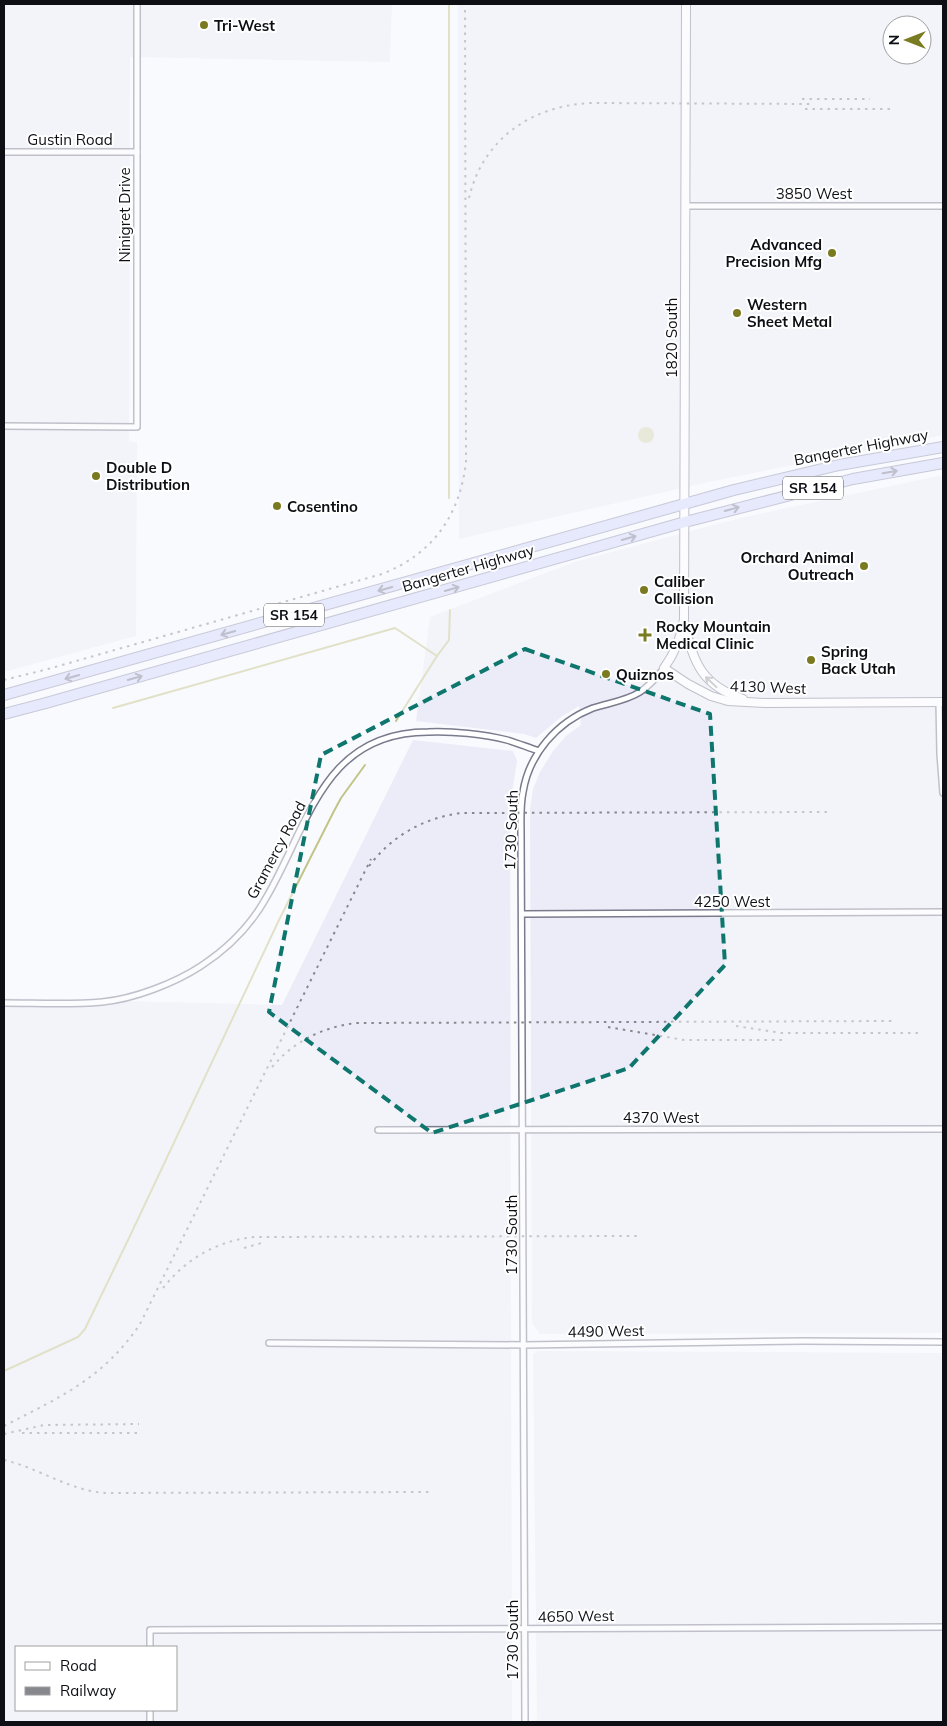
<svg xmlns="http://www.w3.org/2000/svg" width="947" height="1726" font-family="Mulish,sans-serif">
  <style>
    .built { fill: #ebecf7; fill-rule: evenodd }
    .green { fill: #d4d6af }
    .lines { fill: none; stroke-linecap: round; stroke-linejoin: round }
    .stream { stroke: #c3c488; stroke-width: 2 }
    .street-casing { stroke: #7a7b8c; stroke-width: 8 }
    .secondary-casing { stroke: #7a7b8c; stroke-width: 10 }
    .highway-casing { stroke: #8d8faa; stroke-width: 12 }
    .street { stroke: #fff; stroke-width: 5 }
    .secondary { stroke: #fff; stroke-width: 8 }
    .highway { stroke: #d1d4fa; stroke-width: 10 }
    .rail { stroke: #87888d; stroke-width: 2; stroke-dasharray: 2.5 5; stroke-linecap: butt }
    .oneway { stroke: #797b93 }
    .oneway2 { stroke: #9f9fa1 }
    .marked { fill: none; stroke: #0f766e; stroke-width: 4; stroke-dasharray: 10 6; stroke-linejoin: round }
    .poi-dot { fill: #7a7a21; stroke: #fff; stroke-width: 2 }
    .labels { text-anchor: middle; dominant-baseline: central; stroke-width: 4; stroke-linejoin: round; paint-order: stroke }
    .shield { fill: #fff; stroke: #56575b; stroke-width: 1 }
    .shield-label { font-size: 14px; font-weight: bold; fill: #0e0f15 }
    .poi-label { font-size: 15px; font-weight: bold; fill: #0e0f15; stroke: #fff; text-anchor: start }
    .street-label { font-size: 15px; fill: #0e0f15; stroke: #fff }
  </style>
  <rect width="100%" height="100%" fill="#f9fafe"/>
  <g class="built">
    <path d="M 4,4 L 392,4 L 390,62 L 130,57 L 129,441 L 137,443 L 136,636 L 4,672 Z"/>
    <path d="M 458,4 L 943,4 L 943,435 L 704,483 L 459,539 ZM 892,25 L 922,25 L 922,55 L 892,55 Z"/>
    <path d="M 943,475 L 943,1333 L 540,1334 L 532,1323 L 530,809 L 533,789 L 540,772 L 553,751 L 566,736 L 581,725 L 579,706 L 561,717 L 536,738 L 524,734 L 416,721 L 430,617 L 574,562 L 744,517 Z"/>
    <path d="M 413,740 L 513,751 L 517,761 L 510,805 L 512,1722 L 4,1722 L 4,998 L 282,1005 ZM 16,1647 L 176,1647 L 176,1710 L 16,1710 Z"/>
    <path d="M 538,1351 L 943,1353 L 943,1722 L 537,1722 L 533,1354 Z"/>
  </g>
  <circle class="green" cx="646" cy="435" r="8"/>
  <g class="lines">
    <g class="stream">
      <path d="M 449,4 L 449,498"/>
      <path d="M 113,708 L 395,628 L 437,656"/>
      <path d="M 396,721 L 437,656 L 449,640 L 450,610"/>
      <path d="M 4,1371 L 78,1337 L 85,1329 L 129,1238 L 279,920 L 334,811 L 341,798 L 365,765"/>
    </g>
    <g class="street-casing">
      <g id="street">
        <path d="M 4,152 L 137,152"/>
        <path d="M 685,206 L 943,206"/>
        <path d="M 4,426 L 137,427 L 137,4"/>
        <path d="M 939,702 L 940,754 L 943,793"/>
        <path d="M 522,914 L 943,912"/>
        <path d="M 4,1003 C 36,1003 70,1005 102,1002 C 134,999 175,983 201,966 C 227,949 251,925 266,898 C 309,825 323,732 428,732 C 452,731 484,734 507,740 C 518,743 529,748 539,751"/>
        <path d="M 378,1130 L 943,1129"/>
        <path d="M 269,1343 L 524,1345 L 803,1341 L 943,1342"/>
        <path d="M 150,1647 L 150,1630 L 943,1627"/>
        <path d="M 150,1710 L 150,1722"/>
        <path d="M 525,1722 L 521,834 C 521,820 520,806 523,792 C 529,754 557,722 593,708 C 608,703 626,701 640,692 C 649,686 657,677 664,668"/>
      </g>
    </g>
    <g class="secondary-casing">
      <g id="secondary">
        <path d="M 686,4 L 684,619 C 681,638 675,653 664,668 L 688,684 L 711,696 L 728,701 L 766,703 L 943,702"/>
        <path d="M 685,625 C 693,663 703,686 743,699"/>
      </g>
    </g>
    <g class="highway-casing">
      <g id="highway">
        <path d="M 4,695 L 734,490 L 839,465 L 943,447"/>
        <path d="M 4,714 L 46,703 L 685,522 L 853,479 L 943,463"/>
      </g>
    </g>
    <use href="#street" class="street"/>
    <use href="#secondary" class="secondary"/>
    <use href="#highway" class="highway"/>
    <g class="rail">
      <path d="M 802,99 L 870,99"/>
      <path d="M 805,109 L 892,109"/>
      <path d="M 469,198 C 483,138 533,105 592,103 L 812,104"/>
      <path d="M 4,680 L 48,669 L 382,574 C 433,554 460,515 466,462 L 465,4"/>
      <path d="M 369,866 C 392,836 423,818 461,813 L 829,812"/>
      <path d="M 736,1026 L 782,1033 L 923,1033"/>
      <path d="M 608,1027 L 684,1040 L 785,1040"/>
      <path d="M 272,1067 C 294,1041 323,1027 356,1023 L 894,1021"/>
      <path d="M 244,1248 L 265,1242"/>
      <path d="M 163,1288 C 187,1258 217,1241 254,1237 L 639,1236"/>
      <path d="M 4,1426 C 60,1397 103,1379 140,1324 L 371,859"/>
      <path d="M 22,1433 L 139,1433"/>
      <path d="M 4,1434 L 44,1425 L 139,1424"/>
      <path d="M 4,1460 C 39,1468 68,1490 105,1493 L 431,1492"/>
    </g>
  </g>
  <defs><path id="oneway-shaft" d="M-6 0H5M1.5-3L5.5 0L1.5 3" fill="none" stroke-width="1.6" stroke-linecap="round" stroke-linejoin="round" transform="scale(1.25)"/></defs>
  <g class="oneway">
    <use href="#oneway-shaft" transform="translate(890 472) rotate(-10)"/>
    <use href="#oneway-shaft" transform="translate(732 509) rotate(-15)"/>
    <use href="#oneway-shaft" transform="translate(629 538) rotate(-16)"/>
    <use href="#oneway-shaft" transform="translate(385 589) rotate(164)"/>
    <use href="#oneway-shaft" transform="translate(452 589) rotate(-16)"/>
    <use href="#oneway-shaft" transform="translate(228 633) rotate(164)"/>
    <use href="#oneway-shaft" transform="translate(72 677) rotate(164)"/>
    <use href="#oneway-shaft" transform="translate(135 678) rotate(-16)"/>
  </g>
  <use class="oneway2" href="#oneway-shaft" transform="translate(711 682) rotate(-137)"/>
  <path d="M0 0H947V1726H0ZM 525,649 L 710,714 L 725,965 L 629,1068 L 432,1133 L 269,1012 L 321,755 Z" fill="#f9fafe" fill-opacity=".55" fill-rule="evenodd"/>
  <path class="marked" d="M 525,649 L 710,714 L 725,965 L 629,1068 L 432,1133 L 269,1012 L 321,755 Z"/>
  <g class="poi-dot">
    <circle cx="204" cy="25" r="5"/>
    <circle cx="832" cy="253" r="5"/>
    <circle cx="737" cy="313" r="5"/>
    <circle cx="96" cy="476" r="5"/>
    <circle cx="277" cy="506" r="5"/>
    <circle cx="864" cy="566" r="5"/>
    <circle cx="644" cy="590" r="5"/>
    <path d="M642.5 627.5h5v5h5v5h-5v5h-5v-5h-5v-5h5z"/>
    <circle cx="811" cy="660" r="5"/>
    <circle cx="606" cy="674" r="5"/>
  </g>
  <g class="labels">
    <g class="shield">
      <rect x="783" y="476.5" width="60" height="23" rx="4"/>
      <rect x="264" y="603.5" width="60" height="23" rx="4"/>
    </g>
    <g class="shield-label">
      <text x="813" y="488">SR 154</text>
      <text x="294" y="615">SR 154</text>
    </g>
    <g class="poi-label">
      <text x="214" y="25">Tri-West</text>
      <text x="822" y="244" text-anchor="end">Advanced<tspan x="822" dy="17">Precision Mfg</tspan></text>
      <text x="747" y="304">Western<tspan x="747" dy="17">Sheet Metal</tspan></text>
      <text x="106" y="467">Double D<tspan x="106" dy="17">Distribution</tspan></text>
      <text x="287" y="506">Cosentino</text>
      <text x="854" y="557" text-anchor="end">Orchard Animal<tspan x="854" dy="17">Outreach</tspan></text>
      <text x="654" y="581">Caliber<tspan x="654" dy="17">Collision</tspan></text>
      <text x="656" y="626">Rocky Mountain<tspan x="656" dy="17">Medical Clinic</tspan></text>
      <text x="821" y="651">Spring<tspan x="821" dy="17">Back Utah</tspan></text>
      <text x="616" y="674">Quiznos</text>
    </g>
    <g class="street-label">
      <text x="70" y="139">Gustin Road</text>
      <text x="814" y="193">3850 West</text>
      <text transform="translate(124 215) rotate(-90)">Ninigret Drive</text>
      <text transform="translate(671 338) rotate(-90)">1820 South</text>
      <text transform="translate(861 447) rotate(-11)">Bangerter Highway</text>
      <text transform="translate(468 568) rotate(-16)">Bangerter Highway</text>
      <text transform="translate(768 687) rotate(2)">4130 West</text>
      <text transform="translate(511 830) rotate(-88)">1730 South</text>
      <text transform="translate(276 850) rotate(-62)">Gramercy Road</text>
      <text x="732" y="901">4250 West</text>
      <text x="661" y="1117">4370 West</text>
      <text transform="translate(511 1235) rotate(-90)">1730 South</text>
      <text transform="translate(606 1331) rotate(-1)">4490 West</text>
      <text transform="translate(576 1616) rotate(-1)">4650 West</text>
      <text transform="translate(512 1640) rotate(-90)">1730 South</text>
    </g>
  </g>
  <rect width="947" height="1726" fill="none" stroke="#0e0f15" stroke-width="10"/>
  <rect x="15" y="1646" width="162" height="65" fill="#ffffff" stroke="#9f9fa1"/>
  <rect x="25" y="1662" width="25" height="8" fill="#ffffff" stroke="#9f9fa1"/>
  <text x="60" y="1671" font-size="15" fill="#0e0f15">Road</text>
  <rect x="25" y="1687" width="25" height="8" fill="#87888d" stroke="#9f9fa1"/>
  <text x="60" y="1696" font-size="15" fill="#0e0f15">Railway</text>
  <g transform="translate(907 40) rotate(270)"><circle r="24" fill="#ffffff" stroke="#9f9fa1"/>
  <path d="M0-4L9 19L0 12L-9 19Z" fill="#7a7a21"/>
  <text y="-8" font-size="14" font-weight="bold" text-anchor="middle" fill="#0e0f15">N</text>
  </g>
</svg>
